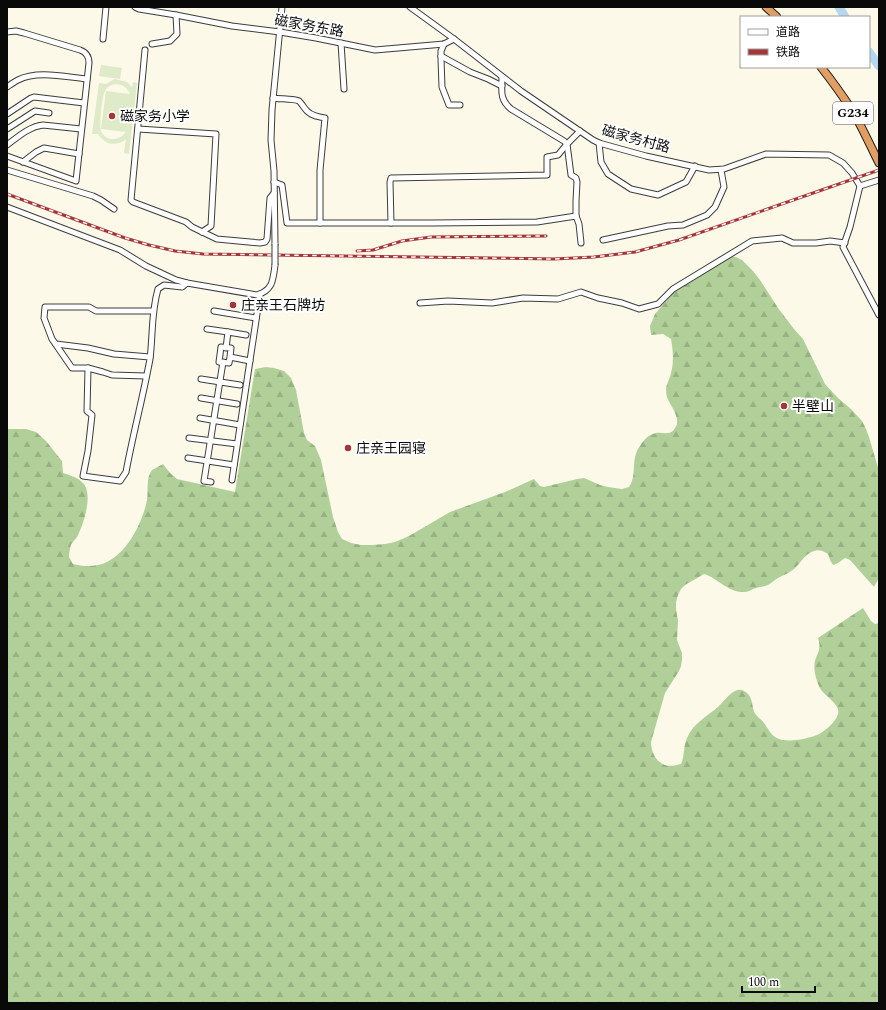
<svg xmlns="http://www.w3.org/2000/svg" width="886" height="1010" font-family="Spectral,'Noto Sans SC',serif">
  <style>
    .forest { fill: url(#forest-firs) }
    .pitch { fill: #deeac8; fill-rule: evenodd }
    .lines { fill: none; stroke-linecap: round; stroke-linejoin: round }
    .river { stroke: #b4d7ed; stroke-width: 9 }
    .minor-casing { stroke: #3c3c3c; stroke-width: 7 }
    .highway-casing { stroke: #1a1a1a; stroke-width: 9 }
    .minor { stroke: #fff; stroke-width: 5 }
    .highway { stroke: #e19e62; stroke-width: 7 }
    .rail-casing { stroke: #a63538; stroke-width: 3 }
    .rail { stroke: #fff; stroke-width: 1.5; stroke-dasharray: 4.5; stroke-linecap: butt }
    .minor-bridge-casing { stroke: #3c3c3c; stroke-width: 7; stroke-linecap: butt }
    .minor-bridge { stroke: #fff; stroke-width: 5 }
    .poi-dot { fill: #a63538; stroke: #fff; stroke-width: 1.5 }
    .labels { text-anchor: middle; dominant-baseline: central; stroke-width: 4; stroke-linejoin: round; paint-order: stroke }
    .shield { fill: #fff; stroke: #535353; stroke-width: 1 }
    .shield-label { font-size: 13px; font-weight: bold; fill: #090909 }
    .street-label { font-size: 14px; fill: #090909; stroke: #fff }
    .poi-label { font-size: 14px; fill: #090909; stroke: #fff; text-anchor: start }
  </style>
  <defs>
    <pattern id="forest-firs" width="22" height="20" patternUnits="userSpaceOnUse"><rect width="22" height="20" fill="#b1d099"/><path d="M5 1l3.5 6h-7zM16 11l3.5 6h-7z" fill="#97b182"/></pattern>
  </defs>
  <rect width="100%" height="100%" fill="#fcf9e9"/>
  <path class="forest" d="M 730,256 L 736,257 L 742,260 L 753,271 L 760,280 L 778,308 L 794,329 L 803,339 L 825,384 L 838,398 L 851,409 L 862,421 L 866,429 L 869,437 L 879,471 L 879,578 L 874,587 L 850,560 L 845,558 L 838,563 L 833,565 L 830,560 L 828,554 C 823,551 819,549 814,551 C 805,554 802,561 796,567 C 791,573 782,575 775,580 C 772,582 769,585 765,586 C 762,587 759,587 756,588 C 752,589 749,592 745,592 C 728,593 718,578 704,574 L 685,585 L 681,589 L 678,595 L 676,602 L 676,609 L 678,621 L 677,640 L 682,653 L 682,660 L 681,666 L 679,671 L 665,693 L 651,742 C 651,752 656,762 665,765 C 670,767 677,765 681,764 C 685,756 683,746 687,738 C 693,723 708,716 719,706 C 724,701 729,694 735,691 C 738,690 741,689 744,691 C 752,695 752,704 754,712 C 757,717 761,719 764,723 C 768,728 770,734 775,737 C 785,744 806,739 817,735 C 823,733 836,722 838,714 C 841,704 824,696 820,688 C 816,680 813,669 815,661 C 816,657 818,653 819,650 C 820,646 819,641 818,638 L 863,608 L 871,621 L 875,624 L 879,623 L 879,1003 L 7,1003 L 7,429 L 26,429 L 36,432 L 46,441 L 62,461 L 63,473 C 69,475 77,477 82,482 C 94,492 84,523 78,535 C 77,538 73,541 71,545 C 70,548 69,553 69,557 L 73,564 C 81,566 90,567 98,565 C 124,560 142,525 147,500 C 148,494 147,487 148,481 C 148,477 150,473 152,470 L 163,464 L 170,473 L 177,479 L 235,492 L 255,369 L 266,367 L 274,368 L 284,371 L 291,378 L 296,390 L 304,433 L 307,440 L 315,446 L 321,460 L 333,517 L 338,532 L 342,539 L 351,543 L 361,545 L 372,545 L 385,544 L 395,542 L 409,536 L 450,512 L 505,492 L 534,479 L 540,486 L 544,487 L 577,479 L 584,478 L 600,485 L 608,487 L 622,489 L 629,487 C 637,476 631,462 638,449 C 642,442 647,435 656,433 C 663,432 671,436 675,428 C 682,418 670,406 667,397 C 664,386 669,382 671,373 C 674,362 673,350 671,339 L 663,334 L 651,335 L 650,326 L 655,314 L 675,291 Z"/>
  <g class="pitch">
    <path d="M 101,65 L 122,68 L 120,79 L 99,76 Z"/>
    <path d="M 115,79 L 127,82 L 132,87 L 133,82 L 137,83 L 129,154 L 124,153 L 126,139 C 116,147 105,145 98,134 L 92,134 L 99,83 L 106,84 L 111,81 ZM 115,84 C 122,84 127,87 130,94 L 106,91 L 101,129 L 126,132 C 119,141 106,142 101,131 C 99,126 102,96 105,91 C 107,87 110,85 115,84 Z"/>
  </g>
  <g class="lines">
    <g class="river">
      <path d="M 839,7 L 845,17"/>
      <path d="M 869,52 L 879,66"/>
    </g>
    <g class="minor-casing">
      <g id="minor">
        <path d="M 135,7 L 139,9 L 176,15 L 232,26 L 280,32 L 316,38 L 375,50 L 444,44 L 454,39"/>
        <path d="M 410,7 L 454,39 L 521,91 L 593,140 L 599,143 L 646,156 L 709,170 L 724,169 L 766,154 L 829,155 L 843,163 L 852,173 L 860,186 L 879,180"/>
        <path d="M 7,32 L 16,31 L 24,33 L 80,50 C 86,52 89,56 89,63 L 76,181 L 7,156"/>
        <path d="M 103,39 L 106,7"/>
        <path d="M 341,43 L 344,89"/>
        <path d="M 152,44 L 170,41 L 177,34 L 176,15"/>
        <path d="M 444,44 L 441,51 L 441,59 L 442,87 L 449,105 L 460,105"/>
        <path d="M 145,50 L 131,200 L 133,202 L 186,222 L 192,227 L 217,239 L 260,243 L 265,242 L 267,239 L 270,198 L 274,193"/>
        <path d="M 441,56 L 470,72 L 488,79 L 502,86"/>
        <path d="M 502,77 C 502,90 499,99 511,109 L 564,141 L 567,144 L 571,175 L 576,178 L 577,182 L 576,201 L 576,216 L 579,224 L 581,243"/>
        <path d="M 7,87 C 10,85 14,82 18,80 C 37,70 66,77 87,79"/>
        <path d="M 273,98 C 279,99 295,99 299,101 C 302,104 304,108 307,111 C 312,116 318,117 325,118 L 320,170 L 320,223"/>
        <path d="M 7,114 L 31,98 L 34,97 L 84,103"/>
        <path d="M 7,129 L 35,111 L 49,113"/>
        <path d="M 138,129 L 216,134 L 211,226 L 202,232"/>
        <path d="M 599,143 L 601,162 L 608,174 L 631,189 L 658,195 L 686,182 L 695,166"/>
        <path d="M 7,145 C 18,137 28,127 43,125 L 81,129"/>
        <path d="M 23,162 L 36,152 L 44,148 L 79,154"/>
        <path d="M 7,170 L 93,196 L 101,200 L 114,209"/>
        <path d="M 274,182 L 282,185 L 287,223 L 430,223 L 537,222 L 576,216"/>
        <path d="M 860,186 L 850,227 L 843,247 L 879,315"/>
        <path d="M 7,207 L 120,250 L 146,266 L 176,280 L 187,283 L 257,295 C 273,290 273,280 275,265"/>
        <path d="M 391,223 L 390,182 L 391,178 L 547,175 L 547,157 L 558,155 L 567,144 L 580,131"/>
        <path d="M 603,240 L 668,226 L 683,225 L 707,215 L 715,207 L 724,187 L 721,170"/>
        <path d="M 275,244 L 274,171 L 271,140 L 272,110 L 282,7"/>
        <path d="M 420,303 L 448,301 L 492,303 L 523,298 L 558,299 L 581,292 L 598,298 L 622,303 L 639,309 L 658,304 L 673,289 L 752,241 L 782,238 L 793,243 L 816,243 L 830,241 L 845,243"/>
        <path d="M 153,311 L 96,311 L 89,307 L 45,307 L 44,318 L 52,339 L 72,368 L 88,368 L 87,411 L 92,415 L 88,451 L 83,476 L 120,481 L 126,472 C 133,434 143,397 150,359 C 153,335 151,313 158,289 L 164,285 L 182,287 L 187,283"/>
        <path d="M 214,311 L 256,318"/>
        <path d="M 207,329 L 228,332"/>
        <path d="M 56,344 L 88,348 L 114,354 L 150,357"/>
        <path d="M 226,348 L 228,332 L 246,335"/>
        <path d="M 230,357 L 231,348 L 221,347 L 219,362 L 229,363 L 230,357 L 250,361"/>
        <path d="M 88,368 L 103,372 L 112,375 L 146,376"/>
        <path d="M 201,379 L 240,385"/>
        <path d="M 201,398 L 237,404"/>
        <path d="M 200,418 L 240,425"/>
        <path d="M 189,438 L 237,444"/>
        <path d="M 188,458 L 234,465"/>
        <path d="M 232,480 L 260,294"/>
        <path d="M 211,482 L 204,481 L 223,362"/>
      </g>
    </g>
    <g class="highway-casing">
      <g id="highway">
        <path d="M 766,7 L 777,17"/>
        <path d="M 821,67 C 832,81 842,95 852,110 C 862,127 870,145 879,163"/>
      </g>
    </g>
    <use href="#minor" class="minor"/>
    <use href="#highway" class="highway"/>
    <g class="rail-casing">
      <g id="rail">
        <path d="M 7,194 L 125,238 L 149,245 L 175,251 L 203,254 L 554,259 L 594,257 L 635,252 L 679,240 L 879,170"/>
        <path d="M 357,251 L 373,250 L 402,241 L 431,237 L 546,236"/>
      </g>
    </g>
    <use href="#rail" class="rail"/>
    <g class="minor-bridge-casing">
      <path id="minor-bridge" d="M 275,265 L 275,244"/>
    </g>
    <use href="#minor-bridge" class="minor-bridge"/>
  </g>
  <g class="poi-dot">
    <circle cx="112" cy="116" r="4"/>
    <circle cx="233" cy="305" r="4"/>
    <circle cx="784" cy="406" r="4"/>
    <circle cx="348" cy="448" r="4"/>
  </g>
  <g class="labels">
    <rect class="shield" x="833" y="102" width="40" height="22" rx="3"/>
    <g class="shield-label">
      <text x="853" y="113">G234</text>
    </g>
    <g class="street-label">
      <text transform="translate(309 26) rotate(10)">磁家务东路</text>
      <text transform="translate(636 139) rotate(15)">磁家务村路</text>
    </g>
    <g class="poi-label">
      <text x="120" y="116">磁家务小学</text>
      <text x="241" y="305">庄亲王石牌坊</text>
      <text x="792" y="406">半壁山</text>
      <text x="356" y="448">庄亲王园寝</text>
    </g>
  </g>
  <rect width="886" height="1010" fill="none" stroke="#090909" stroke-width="16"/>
  <rect x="740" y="16" width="130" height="52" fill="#ffffff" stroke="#9d9d9d"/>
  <rect x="748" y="29" width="20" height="6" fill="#ffffff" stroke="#9d9d9d"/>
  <text x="776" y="36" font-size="12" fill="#090909">道路</text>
  <rect x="748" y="49" width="20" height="6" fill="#a63538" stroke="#9d9d9d"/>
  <text x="776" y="56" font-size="12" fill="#090909">铁路</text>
  <path d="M742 986v6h73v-6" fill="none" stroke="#090909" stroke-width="2"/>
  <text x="748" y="986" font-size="12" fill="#090909" stroke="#ffffff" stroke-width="3" paint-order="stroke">100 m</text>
</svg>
